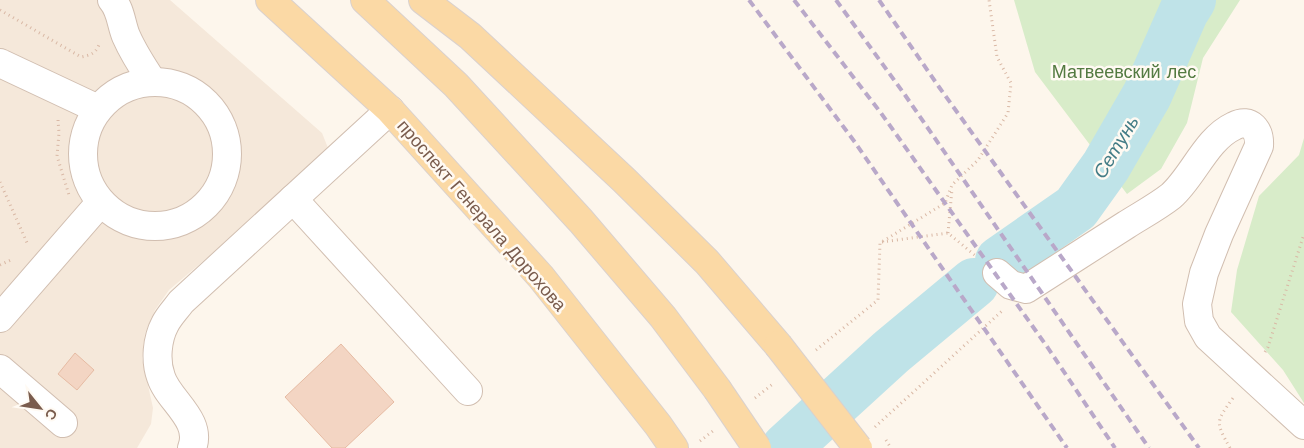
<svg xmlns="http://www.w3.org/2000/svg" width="1304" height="448" font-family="'Work Sans',sans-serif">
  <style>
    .residential { fill: #f5e8da }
    .green { fill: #d8ecc9 }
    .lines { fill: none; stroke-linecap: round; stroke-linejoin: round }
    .river { stroke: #bfe3e8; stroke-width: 50 }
    .building { fill: #f3d5c3; stroke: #e6bba3 }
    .minor-casing { stroke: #d1beb0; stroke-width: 30 }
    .major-casing { stroke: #dad1cd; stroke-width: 30 }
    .path { stroke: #d9b8a5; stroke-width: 3; stroke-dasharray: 1 4; stroke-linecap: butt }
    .minor { stroke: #fff; stroke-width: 28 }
    .major { stroke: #fbd9a5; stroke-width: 28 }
    .rail { stroke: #b9a8c9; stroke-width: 4; stroke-dasharray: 8 5; stroke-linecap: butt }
    .major-bridge-casing { stroke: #dad1cd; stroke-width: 30; stroke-linecap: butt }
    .major-bridge { stroke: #fbd9a5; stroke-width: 28 }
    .labels { text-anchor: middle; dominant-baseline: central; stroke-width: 5; stroke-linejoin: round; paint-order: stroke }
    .park-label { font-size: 18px; fill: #537a41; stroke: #fffaf3 }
    .street-label { font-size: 18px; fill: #7a5c4d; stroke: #fffaf3 }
    .water-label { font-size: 19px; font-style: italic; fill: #437c86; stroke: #fffaf3 }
  </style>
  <rect width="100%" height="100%" fill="#fdf6ec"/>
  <path class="residential" d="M 0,0 L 170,0 L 322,133 L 328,148 L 319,163 L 169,290 L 155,310 L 145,333 L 142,358 L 153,408 L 151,424 L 137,448 L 0,448 Z"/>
  <g class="green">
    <path d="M 1014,0 L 1240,0 L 1203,58 L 1187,123 L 1161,169 L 1127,194 L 1035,72 Z"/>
    <path d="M 1304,138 L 1304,403 L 1283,370 L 1231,312 L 1237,270 L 1259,196 L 1299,155 Z"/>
  </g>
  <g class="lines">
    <g class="river">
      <path d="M 1000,261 L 1076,208 L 1106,166 L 1147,95 L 1184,11 L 1191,0"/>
      <path d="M 786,448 L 891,352 L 974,283"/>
    </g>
  </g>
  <g class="building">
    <path d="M 341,344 L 394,402 L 345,448 L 332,448 L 285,397 Z"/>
    <path d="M 75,353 L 94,370 L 77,390 L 58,374 Z"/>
  </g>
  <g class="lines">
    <g class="minor-casing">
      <g id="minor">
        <path d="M 112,0 C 121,10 121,24 126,36 C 133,52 142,66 152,81"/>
        <path d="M 0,63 L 98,109"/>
        <circle cx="155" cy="154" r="72"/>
        <path d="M 293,199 L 468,391"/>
        <path d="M 997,273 L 1011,285 L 1026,289 C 1059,268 1093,246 1126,225 C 1140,216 1157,207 1171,196 C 1193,177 1206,139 1234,126 C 1251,117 1260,131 1259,146 L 1219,234 L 1204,273 L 1197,304 L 1199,321 L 1208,337 L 1304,425"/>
        <path d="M 0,318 L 100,203"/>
        <path d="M 0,369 L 63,423"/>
        <path d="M 192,448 C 203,420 168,400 161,377 C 155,361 157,339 165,324 C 169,316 176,309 181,302 L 390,110"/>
      </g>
    </g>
    <g class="major-casing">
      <g id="major">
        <path d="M 270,0 L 390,110 L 541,277 L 658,425 L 674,448"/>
        <path d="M 365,0 L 456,85 L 581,221 L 663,317 L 717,389"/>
        <path d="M 423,0 L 470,36 L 624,180 L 707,262 L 778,345"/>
      </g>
    </g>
    <g class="path">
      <path d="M 0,10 L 81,57 C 90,55 95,54 99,45"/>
      <path d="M 58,120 L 59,133 L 57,156 L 69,195"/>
      <path d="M 0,182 L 28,245"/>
      <path d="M 948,233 L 952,189"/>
      <path d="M 882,242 L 948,233 L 977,257"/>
      <path d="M 0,265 L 13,259"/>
      <path d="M 816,350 L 878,300 L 880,243 L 945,203 L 952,185 L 978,160 L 1008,113 L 1011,83 L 997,57 L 989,0"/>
      <path d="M 1265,352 L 1268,347 L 1304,234"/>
      <path d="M 755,398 L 774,383"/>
      <path d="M 875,427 L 1002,311"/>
      <path d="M 886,440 L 891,448"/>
      <path d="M 700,441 L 713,431"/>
      <path d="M 1230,448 C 1215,421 1216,422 1233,398"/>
    </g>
    <use href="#minor" class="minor"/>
    <use href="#major" class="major"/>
    <g class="rail">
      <path d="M 749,0 L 854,141 L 1067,448"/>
      <path d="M 794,0 L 881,113 L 1048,348 L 1115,448"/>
      <path d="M 836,0 L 905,95 L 1149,448"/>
      <path d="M 879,0 L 939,87 L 1199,448"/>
    </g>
    <g class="major-bridge-casing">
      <g id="major-bridge">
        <path d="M 778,345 L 858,448"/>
        <path d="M 717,389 L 757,448"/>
      </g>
    </g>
    <use href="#major-bridge" class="major-bridge"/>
  </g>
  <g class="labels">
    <g class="park-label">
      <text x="1124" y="71">Матвеевский лес</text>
    </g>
    <g class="street-label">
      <text transform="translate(482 215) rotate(49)">проспект Генерала Дорохова</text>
    </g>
    <g class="water-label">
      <text transform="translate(1116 147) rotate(-59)">Сетунь</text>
    </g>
  </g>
  <g transform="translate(40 408) rotate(120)" stroke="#fffaf3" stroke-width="4" paint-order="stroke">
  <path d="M0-4L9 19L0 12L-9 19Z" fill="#7a5c4d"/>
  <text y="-8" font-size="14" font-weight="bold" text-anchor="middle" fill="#7a5c4d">С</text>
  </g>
</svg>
